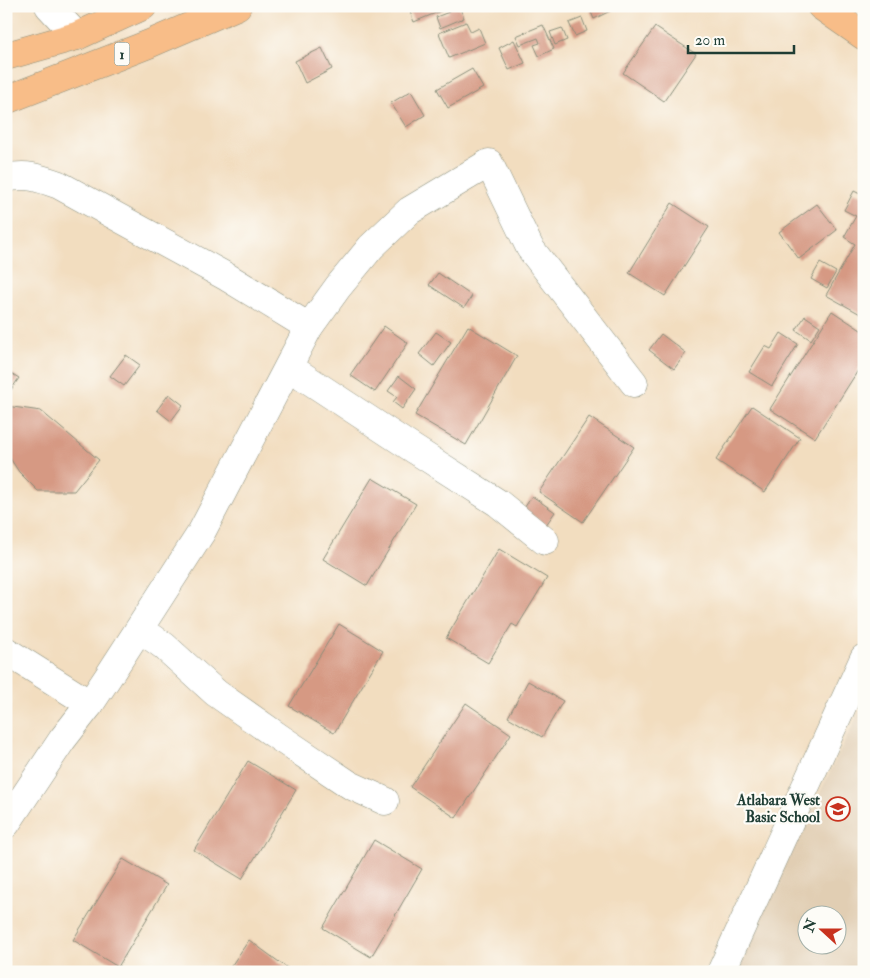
<svg xmlns="http://www.w3.org/2000/svg" width="870" height="978" font-family="'IM FELL Double Pica',serif">
  <style>
    .built { fill: #e1ceb3; fill-rule: evenodd }
    .building { fill: #d69983 }
    .lines { fill: none; stroke-linecap: round; stroke-linejoin: round }
    .minor-casing { stroke: #888d7a; stroke-width: 29 }
    .major-casing { stroke: #888d7a; stroke-width: 29 }
    .minor { stroke: #fff; stroke-width: 28 }
    .major { stroke: #f8bd88; stroke-width: 28 }
    .labels { text-anchor: middle; dominant-baseline: central; stroke-width: 4.5; stroke-linejoin: round; paint-order: stroke }
    .shield { fill: #fdfcf7; stroke: #62766e; stroke-width: 1 }
    .shield-label { font-size: 14px; font-weight: bold; fill: #1f3d34 }
    .poi-label { font-size: 15px; font-weight: bold; fill: #1f3d34; stroke: #fdfcf7; text-anchor: end }
  </style>
  <rect width="100%" height="100%" fill="#fdfcf7"/>
  <filter id="ink" filterUnits="userSpaceOnUse"><feTurbulence type="fractalNoise" baseFrequency=".02" numOctaves="2"/><feDisplacementMap in="SourceGraphic" scale="10" xChannelSelector="R" yChannelSelector="G"/><feConvolveMatrix kernelMatrix="1 2 1 2 8 2 1 2 1" color-interpolation-filters="sRGB"/></filter>
  <filter id="wash" filterUnits="userSpaceOnUse"><feTurbulence type="fractalNoise" baseFrequency=".0096" numOctaves="4" result="noise"/><feDisplacementMap in="SourceGraphic" scale="20" xChannelSelector="R" yChannelSelector="G"/><feGaussianBlur stdDeviation="1.12" result="paint"/><feColorMatrix in="noise" values="0 0 0 0 0 0 0 0 0 0 0 0 0 0 0 0 0 1.4 0 .05"/><feComposite in="paint" operator="in"/></filter>
  <g filter="url(#wash)">
    <rect width="100%" height="100%" fill="#f2ddbf"/>
    <path class="built" d="M 864,702 L 864,972 L 732,972 ZM 808,916 L 838,916 L 838,946 L 808,946 Z"/>
    <g id="blocks">
      <g class="building">
        <path d="M 423,6 L 441,6 L 443,10 L 414,22 L 410,12 Z"/>
        <path d="M 447,6 L 459,6 L 464,18 L 440,28 L 436,17 L 449,12 Z"/>
        <path d="M 596,6 L 620,6 L 594,19 L 590,10 Z"/>
        <path d="M 582,18 L 587,31 L 575,36 L 569,23 Z"/>
        <path d="M 466,22 L 471,32 L 479,28 L 485,43 L 449,58 L 439,33 Z"/>
        <path d="M 543,25 L 554,49 L 539,56 L 534,45 L 540,43 L 538,38 L 520,45 L 516,36 Z"/>
        <path d="M 655,27 L 696,54 L 664,101 L 623,73 Z"/>
        <path d="M 562,28 L 567,40 L 555,45 L 550,32 Z"/>
        <path d="M 514,40 L 525,63 L 509,70 L 499,48 Z"/>
        <path d="M 322,48 L 332,69 L 305,83 L 295,61 Z"/>
        <path d="M 472,69 L 483,88 L 448,108 L 437,89 Z"/>
        <path d="M 411,91 L 425,115 L 406,127 L 391,103 Z"/>
        <path d="M 854,191 L 864,196 L 864,316 L 826,295 L 855,244 L 844,237 L 856,216 L 844,210 Z"/>
        <path d="M 672,203 L 709,227 L 665,296 L 629,273 Z"/>
        <path d="M 817,204 L 837,230 L 799,259 L 779,232 Z"/>
        <path d="M 820,263 L 836,272 L 827,288 L 811,279 Z"/>
        <path d="M 438,273 L 472,296 L 464,308 L 429,285 Z"/>
        <path d="M 832,311 L 864,332 L 864,361 L 815,438 L 770,409 Z"/>
        <path d="M 805,316 L 820,326 L 811,340 L 796,330 Z"/>
        <path d="M 384,326 L 408,343 L 375,392 L 350,375 Z"/>
        <path d="M 468,326 L 517,356 L 466,445 L 415,415 Z"/>
        <path d="M 436,332 L 451,342 L 434,366 L 419,354 Z"/>
        <path d="M 781,333 L 798,344 L 772,386 L 749,372 L 765,346 L 771,349 Z"/>
        <path d="M 661,334 L 686,353 L 674,369 L 649,350 Z"/>
        <path d="M 126,355 L 140,365 L 124,386 L 110,376 Z"/>
        <path d="M 6,370 L 19,378 L 6,397 Z"/>
        <path d="M 399,376 L 416,389 L 402,409 L 393,402 L 397,397 L 388,391 Z"/>
        <path d="M 169,394 L 183,405 L 171,421 L 157,410 Z"/>
        <path d="M 6,406 L 41,411 L 99,460 L 74,491 L 38,491 L 19,472 L 6,452 Z"/>
        <path d="M 752,406 L 800,438 L 765,492 L 716,460 Z"/>
        <path d="M 589,417 L 634,447 L 583,522 L 539,492 Z"/>
        <path d="M 372,478 L 416,504 L 367,586 L 323,559 Z"/>
        <path d="M 532,496 L 555,512 L 546,525 L 523,510 Z"/>
        <path d="M 499,549 L 547,578 L 517,627 L 512,624 L 488,663 L 446,638 Z"/>
        <path d="M 339,624 L 383,651 L 334,733 L 289,706 Z"/>
        <path d="M 528,681 L 563,701 L 542,737 L 508,717 Z"/>
        <path d="M 466,703 L 511,734 L 456,818 L 410,787 Z"/>
        <path d="M 248,761 L 296,790 L 242,879 L 194,850 Z"/>
        <path d="M 374,840 L 422,869 L 371,957 L 323,928 Z"/>
        <path d="M 123,859 L 167,885 L 118,967 L 73,940 Z"/>
        <path d="M 249,940 L 290,970 L 289,972 L 227,972 Z"/>
      </g>
    </g>
  </g>
  <g filter="url(#ink)">
    <use href="#blocks" fill-opacity="0" stroke="#888d7a" stroke-width="1"/>
    <g class="lines">
      <g class="minor-casing">
        <g id="minor">
          <path d="M 49,6 L 77,36"/>
          <path d="M 6,178 C 27,173 40,178 59,185 L 227,277 L 309,327"/>
          <path d="M 289,367 L 409,446 L 498,503 L 545,541"/>
          <path d="M 140,629 L 164,646 L 216,693 L 280,738 L 350,785 L 385,801"/>
          <path d="M 6,651 L 90,704"/>
          <path d="M 6,824 L 62,740 L 90,704 L 108,677 L 201,533 L 309,327 L 338,287 L 371,247 L 409,211 L 489,163 L 530,248 L 634,383"/>
          <path d="M 721,972 L 864,658"/>
        </g>
      </g>
      <g class="major-casing">
        <g id="major">
          <path d="M 821,6 L 864,36"/>
          <path d="M 6,56 L 77,36 L 143,6"/>
          <path d="M 6,100 L 149,44 L 237,6"/>
        </g>
      </g>
      <use href="#minor" class="minor"/>
      <use href="#major" class="major"/>
    </g>
  </g>
  <defs>
    <g id="school-ring" transform="scale(1.25)"><circle r="9.5" fill="#fdfcf7" stroke="#c8321e" stroke-width="1.5"/><path d="M0-5L7-2L0 1L-7-2ZM-4 1L0 2.5L4 1V4Q0 6-4 4Z" fill="#c8321e"/></g>
  </defs>
  <g fill-rule="evenodd">
    <use href="#school-ring" x="838" y="809"/>
  </g>
  <g class="labels">
    <rect class="shield" x="114.5" y="42.5" width="15" height="23" rx="4"/>
    <g class="shield-label">
      <text x="122" y="54">1</text>
    </g>
    <g class="poi-label">
      <text x="820" y="800">Atlabara West<tspan x="820" dy="17">Basic School</tspan></text>
    </g>
  </g>
  <rect width="870" height="978" fill="none" stroke="#fdfcf7" stroke-width="25"/>
  <g transform="translate(822 930) rotate(291)"><circle r="24" fill="#fdfcf7" stroke="#a4b0a9"/>
  <path d="M0-4L9 19L0 12L-9 19Z" fill="#c8321e"/>
  <text y="-8" font-size="14" font-weight="bold" text-anchor="middle" fill="#1f3d34">N</text>
  </g>
  <path d="M688 45v8h106v-8" fill="none" stroke="#1f3d34" stroke-width="2.5"/>
  <text x="695" y="45" font-size="15" fill="#1f3d34" stroke="#fdfcf7" stroke-width="4" paint-order="stroke">20 m</text>
</svg>
